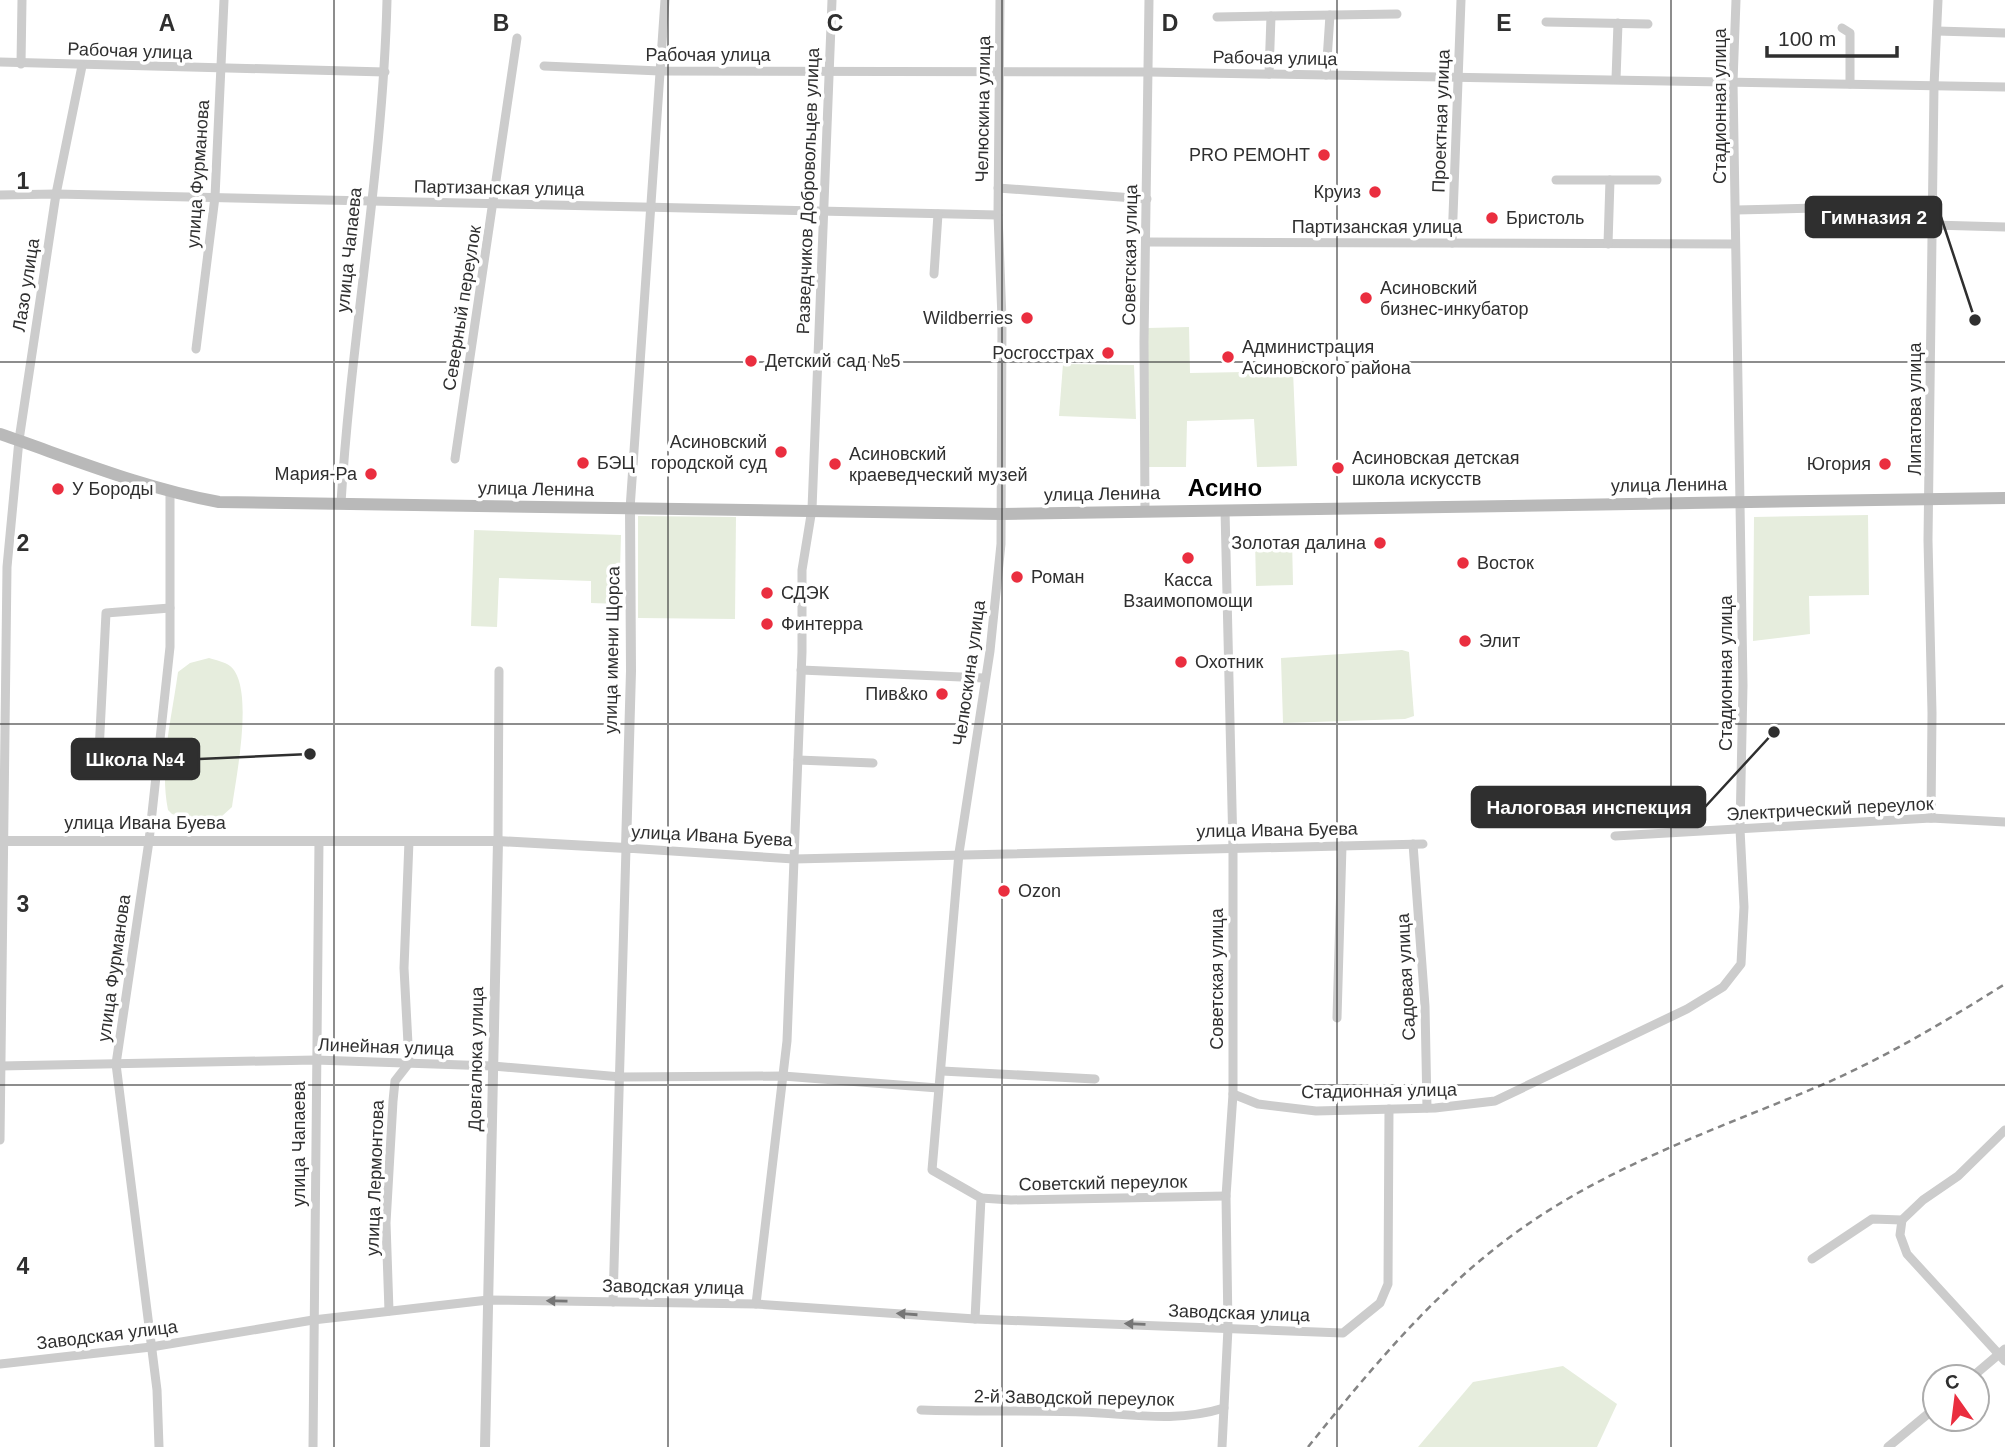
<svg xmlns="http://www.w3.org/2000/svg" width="2005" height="1447" font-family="Arial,sans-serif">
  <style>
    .green { fill: #e6eddd }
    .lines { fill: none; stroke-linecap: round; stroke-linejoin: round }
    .minor { stroke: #ccc; stroke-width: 9 }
    .tertiary { stroke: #ccc; stroke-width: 10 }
    .secondary { stroke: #b9b9b9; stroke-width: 12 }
    .rail { stroke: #848484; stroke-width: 2.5; stroke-dasharray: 7 5; stroke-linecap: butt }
    .oneway { fill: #767676 }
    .grid { fill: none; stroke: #2f2f2f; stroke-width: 2; stroke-opacity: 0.55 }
    .poi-dot { fill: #ea2e3f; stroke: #fff; stroke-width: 2.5 }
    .labels { text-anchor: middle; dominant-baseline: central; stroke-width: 7; stroke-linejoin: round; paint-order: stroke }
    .street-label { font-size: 18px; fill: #2f2f2f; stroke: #fff }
    .poi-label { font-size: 18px; fill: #2f2f2f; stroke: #fff; text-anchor: start }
    .district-label { font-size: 24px; font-weight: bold; fill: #000; stroke: #fff }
    .grid-label { font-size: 23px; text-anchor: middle; font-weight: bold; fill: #2f2f2f; stroke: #fff; stroke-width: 7; stroke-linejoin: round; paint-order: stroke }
    .leader { fill: none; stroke: #2f2f2f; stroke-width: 2.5 }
    .callout-dot { fill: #2f2f2f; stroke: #fff; stroke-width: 2.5 }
    .callout { fill: #2f2f2f; stroke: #2f2f2f; stroke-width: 2.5 }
    .callout-label { font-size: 19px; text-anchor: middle; font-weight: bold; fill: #fff }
  </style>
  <rect width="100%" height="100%" fill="#fff"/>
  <g class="green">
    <path d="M 1189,327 L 1190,373 L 1293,371 L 1297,466 L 1257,467 L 1254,419 L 1187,421 L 1186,467 L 1148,467 L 1148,328 Z"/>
    <path d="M 1063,364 L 1134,365 L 1136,419 L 1059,416 Z"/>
    <path d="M 1868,515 L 1869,595 L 1809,596 L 1810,634 L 1753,641 L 1754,517 Z"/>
    <path d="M 638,516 L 736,517 L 735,619 L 638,618 Z"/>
    <path d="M 474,530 L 621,535 L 619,604 L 591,603 L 591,581 L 499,578 L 497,627 L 471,626 Z"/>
    <path d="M 1255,538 L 1292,538 L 1293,585 L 1256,586 Z"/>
    <path d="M 1402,650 L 1409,652 L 1414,716 L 1405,719 L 1283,723 L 1281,658 Z"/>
    <path d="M 209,658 C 215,660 225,662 230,666 C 255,686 236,777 232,807 L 222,816 L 189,819 L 172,814 L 168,810 C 159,765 172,717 178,672 L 190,663 Z"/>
    <path d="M 1563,1366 L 1617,1404 L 1597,1447 L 1418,1447 L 1473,1382 Z"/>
  </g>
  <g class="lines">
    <g class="minor">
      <path d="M 1217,17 L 1397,14"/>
      <path d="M 1546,22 L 1648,24"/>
      <path d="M 1842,28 L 1850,33 L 1850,84"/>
      <path d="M 1937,31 L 2005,33"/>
      <path d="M 0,62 L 385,72"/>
      <path d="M 21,64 L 22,0"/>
      <path d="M 544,66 L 660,71 L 1149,72 L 2005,87"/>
      <path d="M 1269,74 L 1271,16"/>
      <path d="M 1326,75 L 1330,15"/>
      <path d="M 1616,79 L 1618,23"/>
      <path d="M 1556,180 L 1657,180"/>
      <path d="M 998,188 L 1147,199"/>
      <path d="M 0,195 L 56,194 L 998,215"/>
      <path d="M 1736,210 L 1933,205"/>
      <path d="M 1933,225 L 2005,227"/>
      <path d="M 1147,242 L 1735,244"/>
      <path d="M 1452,243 L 1461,0"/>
      <path d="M 1608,244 L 1610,180"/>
      <path d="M 934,274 L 938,214"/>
      <path d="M 196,349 L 215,197 L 224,0"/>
      <path d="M 455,459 L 517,38"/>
      <path d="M 341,503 C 351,335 383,168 387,0"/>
      <path d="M 630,509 L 665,0"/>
      <path d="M 1145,511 L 1144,342 L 1149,0"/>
      <path d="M 801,670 L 984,678"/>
      <path d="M 798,760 L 873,763"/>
      <path d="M 156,773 L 98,772 L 106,613 L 170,608"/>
      <path d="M 1931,818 L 1932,713 L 1928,540 L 1934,86 L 1938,0"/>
      <path d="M 1615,836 L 1931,818 L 2005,822"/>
      <path d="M 498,841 L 499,671"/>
      <path d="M 1413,844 L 1425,1006 L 1427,1108"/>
      <path d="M 1337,1018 L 1342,846"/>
      <path d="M 0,1066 L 315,1060 L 493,1066 L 621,1077 L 783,1076 L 938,1088"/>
      <path d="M 942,1071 L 1095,1079"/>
      <path d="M 1233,1094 L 1258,1104 L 1316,1111 L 1435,1108 L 1495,1101 L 1687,1009 L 1723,987 L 1741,964 L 1744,907 L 1740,829 L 1743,685 L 1733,82 L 1736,0"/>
      <path d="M 0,1140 L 7,567 L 19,440 L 56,194 L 82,66"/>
      <path d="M 981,1198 L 1011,1200 L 1226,1196"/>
      <path d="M 1902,1220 L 1900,1235 L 1907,1254 L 2005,1361"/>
      <path d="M 1812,1259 L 1872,1219 L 1902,1220 L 1923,1200 L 1958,1176 L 2005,1130"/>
      <path d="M 613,1302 L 626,848 L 794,859 L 1423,844"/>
      <path d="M 756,1304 L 787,1041 L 802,652 L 802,570 L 812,509 L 832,0"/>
      <path d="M 389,1311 L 386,1223 L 393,1101 L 395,1081 L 409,1063 L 404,968 L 409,841"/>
      <path d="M 975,1319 L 981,1198 L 932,1170 L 959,853 L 990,651 L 1001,544 L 1002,319 L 998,215 L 1000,0"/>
      <path d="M 0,1364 L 151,1347 L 313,1320 L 488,1300 L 756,1304 L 975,1319 L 1343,1333 L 1380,1303 L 1388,1284 L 1389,1109"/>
      <path d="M 1972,1377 L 2005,1349"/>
      <path d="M 921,1410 C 975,1412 1028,1410 1082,1412 C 1131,1414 1176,1423 1224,1408"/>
      <path d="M 159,1447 L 157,1390 L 116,1064 L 149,841 L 170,647 L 170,493"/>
      <path d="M 313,1447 L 319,841"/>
      <path d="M 1222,1447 L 1228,1328 L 1226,1196 L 1233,1094 L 1233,849 L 1225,510"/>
      <path d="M 1888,1447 L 1935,1408"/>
    </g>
    <g class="tertiary">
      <path d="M 0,841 L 498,841 L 626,848 L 631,671 L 630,509"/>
      <path d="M 485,1447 L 498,841"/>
    </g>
    <path class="secondary" d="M 0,434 C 73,459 143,488 219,502 L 1001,514 L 2005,498"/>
    <path class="rail" d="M 1308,1447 C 1370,1370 1433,1293 1514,1234 C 1608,1165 1718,1129 1824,1084 C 1888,1056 1946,1021 2005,984"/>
  </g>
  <defs><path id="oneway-solid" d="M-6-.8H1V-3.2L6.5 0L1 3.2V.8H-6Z" transform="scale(1.75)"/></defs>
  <g class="oneway">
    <use href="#oneway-solid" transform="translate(557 1301) rotate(-179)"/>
    <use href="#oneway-solid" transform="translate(907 1314) rotate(-176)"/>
    <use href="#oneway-solid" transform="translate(1135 1324) rotate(-178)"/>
  </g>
  <path class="grid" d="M 334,0 L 334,1447M 668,0 L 668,1447M 1002,0 L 1002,1447M 1337,0 L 1337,1447M 1671,0 L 1671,1447M 0,362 L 2005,362M 0,724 L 2005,724M 0,1085 L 2005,1085"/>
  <g class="poi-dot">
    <circle cx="1324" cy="155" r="7"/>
    <circle cx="1375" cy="192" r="7"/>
    <circle cx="1492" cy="218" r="7"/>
    <circle cx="1366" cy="298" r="7"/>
    <circle cx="1027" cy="318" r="7"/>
    <circle cx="1108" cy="353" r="7"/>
    <circle cx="1228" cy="357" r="7"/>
    <circle cx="751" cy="361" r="7"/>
    <circle cx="781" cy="452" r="7"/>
    <circle cx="583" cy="463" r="7"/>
    <circle cx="835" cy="464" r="7"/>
    <circle cx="1885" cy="464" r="7"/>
    <circle cx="1338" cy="468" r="7"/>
    <circle cx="371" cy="474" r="7"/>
    <circle cx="58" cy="489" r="7"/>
    <circle cx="1380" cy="543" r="7"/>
    <circle cx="1188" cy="558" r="7"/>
    <circle cx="1463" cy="563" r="7"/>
    <circle cx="1017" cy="577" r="7"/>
    <circle cx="767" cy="593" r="7"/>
    <circle cx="767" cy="624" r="7"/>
    <circle cx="1465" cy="641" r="7"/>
    <circle cx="1181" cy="662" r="7"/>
    <circle cx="942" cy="694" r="7"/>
    <circle cx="1004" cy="891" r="7"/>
  </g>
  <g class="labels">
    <g class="street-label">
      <text transform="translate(130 51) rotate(2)">Рабочая улица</text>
      <text x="708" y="55">Рабочая улица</text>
      <text transform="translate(1275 58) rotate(1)">Рабочая улица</text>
      <text transform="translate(1720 106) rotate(-90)">Стадионная улица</text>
      <text transform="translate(983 109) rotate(-89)">Челюскина улица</text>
      <text transform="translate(1441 121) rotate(-88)">Проектная улица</text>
      <text transform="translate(198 174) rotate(-86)">улица Фурманова</text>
      <text transform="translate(499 188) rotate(1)">Партизанская улица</text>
      <text transform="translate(808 191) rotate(-88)">Разведчиков Добровольцев улица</text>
      <text x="1377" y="227">Партизанская улица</text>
      <text transform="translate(349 250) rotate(-84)">улица Чапаева</text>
      <text transform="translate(1130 255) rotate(-89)">Советская улица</text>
      <text transform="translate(26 285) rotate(-81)">Лазо улица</text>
      <text transform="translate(462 308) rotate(-81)">Северный переулок</text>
      <text transform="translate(1915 409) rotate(-90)">Липатова улица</text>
      <text transform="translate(1669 485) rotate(-1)">улица Ленина</text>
      <text transform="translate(536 489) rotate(1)">улица Ленина</text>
      <text transform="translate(1102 494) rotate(-1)">улица Ленина</text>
      <text transform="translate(612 650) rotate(-89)">улица имени Щорса</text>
      <text transform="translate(969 673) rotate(-82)">Челюскина улица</text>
      <text transform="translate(1726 673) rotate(-90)">Стадионная улица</text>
      <text transform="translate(1830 809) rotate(-3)">Электрический переулок</text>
      <text x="145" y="823">улица Ивана Буева</text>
      <text transform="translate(1277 830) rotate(-1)">улица Ивана Буева</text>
      <text transform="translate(712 836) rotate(3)">улица Ивана Буева</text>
      <text transform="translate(114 968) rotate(-82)">улица Фурманова</text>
      <text transform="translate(1406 977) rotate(-93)">Садовая улица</text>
      <text transform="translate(1217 979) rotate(-90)">Советская улица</text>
      <text transform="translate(386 1047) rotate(2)">Линейная улица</text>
      <text transform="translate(476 1059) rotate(-89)">Довгалюка улица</text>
      <text transform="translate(1379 1091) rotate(-1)">Стадионная улица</text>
      <text transform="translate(299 1144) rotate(-90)">улица Чапаева</text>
      <text transform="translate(375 1178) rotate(-88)">улица Лермонтова</text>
      <text transform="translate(1103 1183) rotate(-1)">Советский переулок</text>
      <text transform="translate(673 1287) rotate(1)">Заводская улица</text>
      <text transform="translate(1239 1313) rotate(2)">Заводская улица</text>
      <text transform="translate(107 1335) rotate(-7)">Заводская улица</text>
      <text transform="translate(1074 1398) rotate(1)">2-й Заводской переулок</text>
    </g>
    <g class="poi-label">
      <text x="1310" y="155" text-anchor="end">PRO РЕМОНТ</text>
      <text x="1361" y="192" text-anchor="end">Круиз</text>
      <text x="1506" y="218">Бристоль</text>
      <text x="1380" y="288">Асиновский<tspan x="1380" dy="21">бизнес-инкубатор</tspan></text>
      <text x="1013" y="318" text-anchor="end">Wildberries</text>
      <text x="1242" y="347">Администрация<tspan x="1242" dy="21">Асиновского района</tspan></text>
      <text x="1094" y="353" text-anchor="end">Росгосстрах</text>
      <text x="765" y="361">Детский сад №5</text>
      <text x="767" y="442" text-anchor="end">Асиновский<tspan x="767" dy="21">городской суд</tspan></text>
      <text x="849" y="454">Асиновский<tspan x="849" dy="21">краеведческий музей</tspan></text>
      <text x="1352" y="458">Асиновская детская<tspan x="1352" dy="21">школа искусств</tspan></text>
      <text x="597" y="463">БЭЦ</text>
      <text x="1871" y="464" text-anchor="end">Югория</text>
      <text x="357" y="474" text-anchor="end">Мария-Ра</text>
      <text x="72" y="489">У Бороды</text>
      <text x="1366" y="543" text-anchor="end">Золотая далина</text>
      <text x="1477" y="563">Восток</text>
      <text x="1031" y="577">Роман</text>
      <text x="1188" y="580" text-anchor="middle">Касса<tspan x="1188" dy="21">Взаимопомощи</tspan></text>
      <text x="781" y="593">СДЭК</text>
      <text x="781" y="624">Финтерра</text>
      <text x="1479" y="641">Элит</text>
      <text x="1195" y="662">Охотник</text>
      <text x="928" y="694" text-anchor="end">Пив&amp;ко</text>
      <text x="1018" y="891">Ozon</text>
    </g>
    <g class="district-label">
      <text x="1225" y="487">Асино</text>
    </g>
  </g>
  <g class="grid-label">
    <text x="167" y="31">A</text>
    <text x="501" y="31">B</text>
    <text x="835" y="31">C</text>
    <text x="1170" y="31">D</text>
    <text x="1504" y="31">E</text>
    <text x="23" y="189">1</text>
    <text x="23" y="551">2</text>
    <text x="23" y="912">3</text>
    <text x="23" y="1274">4</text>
  </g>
  <path class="leader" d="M1975 320L1941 217M310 754L199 759M1774 732L1705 807"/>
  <g class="callout-dot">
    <circle cx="1975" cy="320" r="7"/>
    <circle cx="310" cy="754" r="7"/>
    <circle cx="1774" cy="732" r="7"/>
  </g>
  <g class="callout">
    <rect x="1806" y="197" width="135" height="40" rx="7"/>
    <rect x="72" y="739" width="127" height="40" rx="7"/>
    <rect x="1472" y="787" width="233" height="40" rx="7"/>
  </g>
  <g class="callout-label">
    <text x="1874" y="224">Гимназия 2</text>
    <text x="135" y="766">Школа №4</text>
    <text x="1589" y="814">Налоговая инспекция</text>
  </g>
  <g transform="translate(1956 1398) rotate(346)"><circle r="33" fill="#ffffff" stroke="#acacac" stroke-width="2"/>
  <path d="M0-5L12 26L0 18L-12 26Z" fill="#ea2e3f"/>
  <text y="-10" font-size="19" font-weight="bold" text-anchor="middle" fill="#2f2f2f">С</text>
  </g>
  <path d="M1767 46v10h130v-10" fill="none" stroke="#2f2f2f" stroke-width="3.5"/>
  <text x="1778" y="46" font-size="21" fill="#2f2f2f" stroke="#ffffff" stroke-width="5" paint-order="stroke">100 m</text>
</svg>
